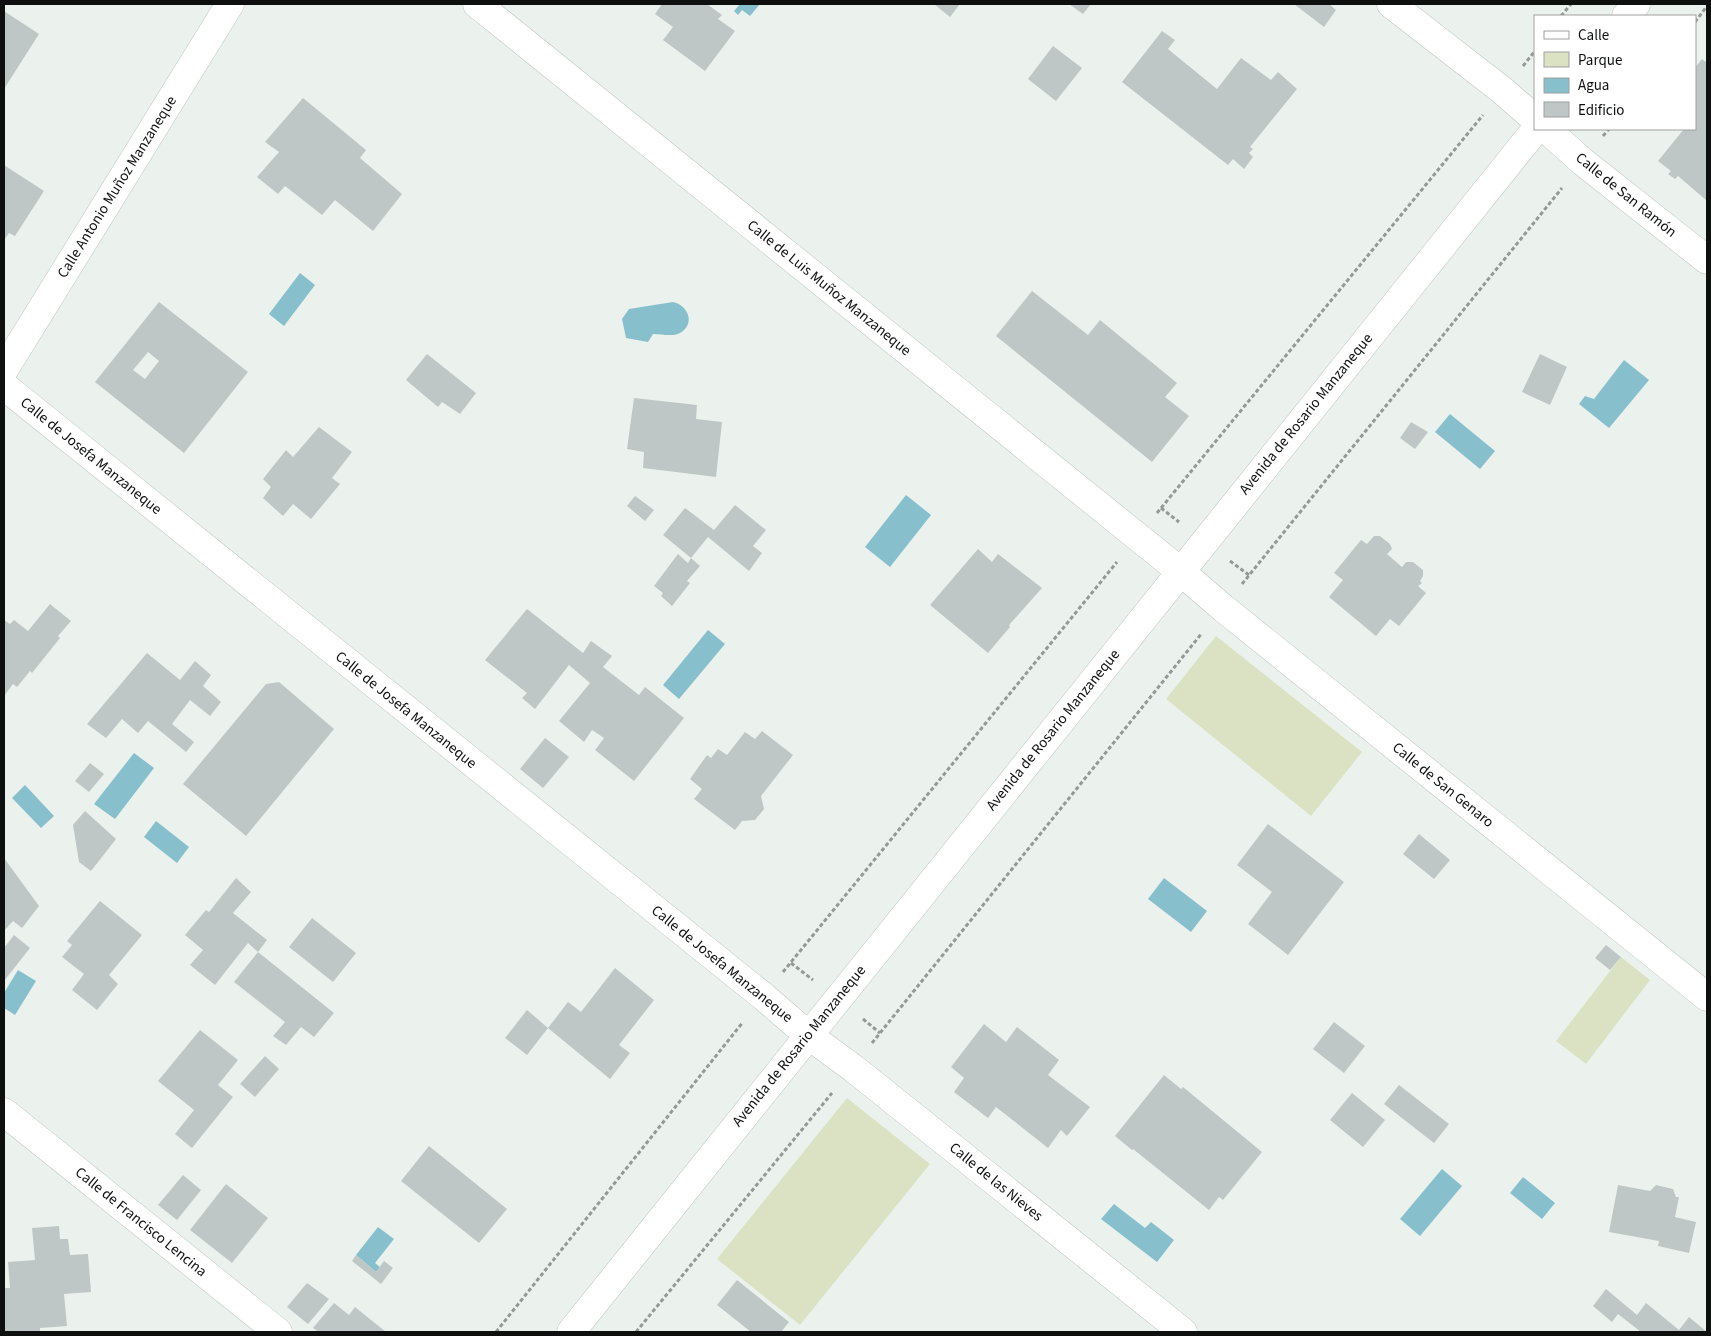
<svg xmlns="http://www.w3.org/2000/svg" width="1711" height="1336" font-family="'Source Sans 3',sans-serif">
  <style>
    .green { fill: #dbe2c3 }
    .water { fill: #87bfcd }
    .building { fill: #bfc7c6; fill-rule: evenodd }
    .lines { fill: none; stroke-linecap: round; stroke-linejoin: round }
    .minor-casing { stroke: #bfc5c2; stroke-width: 29 }
    .path { stroke: #949996; stroke-width: 3; stroke-dasharray: 4 2.5; stroke-linecap: butt }
    .minor { stroke: #fff; stroke-width: 28 }
    .labels { text-anchor: middle; dominant-baseline: central; stroke-width: 4; stroke-linejoin: round; paint-order: stroke }
    .street-label { font-size: 15px; fill: #0e100f; stroke: #fff }
  </style>
  <rect width="100%" height="100%" fill="#ebf2ee"/>
  <g class="green">
    <path d="M 1216,636 L 1362,752 L 1311,816 L 1166,699 Z"/>
    <path d="M 1621,957 L 1650,980 L 1586,1064 L 1556,1041 Z"/>
    <path d="M 847,1098 L 930,1164 L 800,1325 L 717,1259 Z"/>
  </g>
  <g class="water">
    <path d="M 740,4 L 760,4 L 750,16 L 742,10 L 738,15 L 734,11 Z"/>
    <path d="M 300,273 L 315,285 L 284,326 L 269,314 Z"/>
    <path d="M 673,302 C 688,305 696,324 680,333 C 673,337 661,334 653,334 L 648,342 L 626,338 L 622,319 L 629,309 Z"/>
    <path d="M 1624,360 L 1649,380 L 1609,428 L 1579,404 L 1585,396 L 1594,399 Z"/>
    <path d="M 1450,414 L 1495,451 L 1480,469 L 1435,432 Z"/>
    <path d="M 906,495 L 931,515 L 890,567 L 865,547 Z"/>
    <path d="M 708,630 L 725,644 L 679,699 L 663,685 Z"/>
    <path d="M 134,753 L 154,768 L 115,819 L 94,804 Z"/>
    <path d="M 25,785 L 54,816 L 41,828 L 12,798 Z"/>
    <path d="M 156,821 L 189,847 L 177,863 L 144,837 Z"/>
    <path d="M 1164,878 L 1207,911 L 1191,932 L 1148,899 Z"/>
    <path d="M 18,970 L 36,981 L 15,1015 L 4,1008 L 4,993 Z"/>
    <path d="M 1442,1169 L 1462,1186 L 1420,1236 L 1400,1219 Z"/>
    <path d="M 1523,1177 L 1555,1203 L 1542,1219 L 1510,1193 Z"/>
    <path d="M 1114,1204 L 1145,1228 L 1151,1222 L 1174,1240 L 1157,1262 L 1101,1219 Z"/>
    <path d="M 378,1227 L 394,1239 L 375,1263 L 380,1267 L 376,1272 L 356,1255 Z"/>
  </g>
  <g class="building">
    <path d="M 662,4 L 707,4 L 722,15 L 718,19 L 735,31 L 705,71 L 663,40 L 673,27 L 655,14 Z"/>
    <path d="M 934,4 L 960,4 L 950,17 Z"/>
    <path d="M 1069,4 L 1091,4 L 1083,14 Z"/>
    <path d="M 1294,4 L 1329,4 L 1336,10 L 1324,27 Z"/>
    <path d="M 4,11 L 39,34 L 4,89 Z"/>
    <path d="M 1162,31 L 1175,40 L 1168,49 L 1217,89 L 1241,58 L 1271,80 L 1278,72 L 1297,89 L 1250,147 L 1253,149 L 1249,153 L 1253,157 L 1244,169 L 1233,159 L 1228,165 L 1122,82 Z"/>
    <path d="M 1053,46 L 1082,68 L 1056,101 L 1028,79 Z"/>
    <path d="M 1702,59 L 1707,63 L 1707,198 L 1706,200 L 1678,176 L 1675,179 L 1668,174 L 1671,171 L 1658,161 L 1684,129 L 1695,129 L 1695,68 Z"/>
    <path d="M 303,98 L 366,150 L 360,158 L 402,194 L 373,231 L 335,200 L 322,215 L 285,186 L 278,194 L 257,177 L 279,152 L 265,142 Z"/>
    <path d="M 4,165 L 44,191 L 15,236 L 9,233 L 4,240 Z"/>
    <path d="M 1032,291 L 1088,335 L 1100,320 L 1177,383 L 1165,397 L 1189,416 L 1152,462 L 996,336 Z"/>
    <path d="M 159,302 L 248,372 L 184,453 L 95,382 ZM 148,352 L 159,361 L 145,379 L 133,370 Z"/>
    <path d="M 427,354 L 476,393 L 460,414 L 442,402 L 438,407 L 406,380 Z"/>
    <path d="M 1540,354 L 1567,367 L 1550,405 L 1522,392 Z"/>
    <path d="M 634,398 L 697,405 L 696,419 L 722,422 L 716,477 L 643,468 L 644,452 L 627,449 Z"/>
    <path d="M 1411,422 L 1428,432 L 1415,449 L 1400,438 Z"/>
    <path d="M 319,427 L 352,452 L 332,478 L 340,484 L 311,519 L 293,504 L 283,516 L 263,498 L 271,487 L 263,479 L 286,450 L 293,457 Z"/>
    <path d="M 635,496 L 654,510 L 645,521 L 627,506 Z"/>
    <path d="M 735,505 L 766,530 L 753,546 L 762,553 L 749,571 L 708,537 L 691,558 L 663,535 L 685,508 L 714,530 Z"/>
    <path d="M 1374,536 L 1380,536 L 1390,544 L 1392,549 L 1387,554 L 1402,567 L 1406,562 L 1413,562 L 1423,570 L 1423,576 L 1420,581 L 1422,583 L 1418,586 L 1426,593 L 1399,626 L 1390,619 L 1376,636 L 1329,597 L 1343,580 L 1334,573 L 1361,540 L 1367,544 Z"/>
    <path d="M 978,549 L 992,562 L 998,554 L 1042,588 L 1009,625 L 1010,627 L 988,653 L 930,605 Z"/>
    <path d="M 678,554 L 688,563 L 691,558 L 700,566 L 687,581 L 690,583 L 672,606 L 661,596 L 663,593 L 654,586 Z"/>
    <path d="M 50,604 L 71,621 L 58,636 L 60,638 L 32,673 L 30,671 L 17,687 L 13,684 L 4,696 L 4,620 L 10,624 L 14,620 L 28,631 Z"/>
    <path d="M 527,609 L 583,653 L 591,641 L 612,656 L 603,667 L 639,695 L 645,687 L 684,718 L 634,781 L 595,750 L 604,738 L 592,730 L 584,742 L 559,721 L 590,683 L 570,666 L 569,665 L 535,709 L 522,698 L 527,693 L 485,660 Z"/>
    <path d="M 147,653 L 180,680 L 195,661 L 211,675 L 203,686 L 221,702 L 210,716 L 190,700 L 172,724 L 194,742 L 186,752 L 148,721 L 138,733 L 122,719 L 106,738 L 87,724 Z"/>
    <path d="M 279,682 L 334,729 L 246,836 L 183,784 L 266,684 Z"/>
    <path d="M 762,731 L 793,755 L 761,796 L 764,809 L 755,820 L 742,821 L 735,830 L 694,799 L 702,789 L 690,779 L 707,755 L 711,758 L 718,749 L 727,755 L 745,732 L 755,739 Z"/>
    <path d="M 545,738 L 569,757 L 543,788 L 520,769 Z"/>
    <path d="M 90,763 L 104,774 L 89,792 L 75,781 Z"/>
    <path d="M 85,811 L 116,839 L 91,871 L 79,862 L 73,825 Z"/>
    <path d="M 1268,824 L 1344,882 L 1288,955 L 1248,924 L 1272,892 L 1237,865 Z"/>
    <path d="M 1419,834 L 1450,860 L 1434,879 L 1403,854 Z"/>
    <path d="M 4,858 L 39,906 L 22,928 L 13,921 L 4,931 Z"/>
    <path d="M 236,878 L 251,892 L 233,913 L 267,940 L 258,952 L 248,943 L 215,985 L 190,965 L 203,950 L 185,935 L 206,910 L 209,912 Z"/>
    <path d="M 100,901 L 142,935 L 109,975 L 118,984 L 97,1010 L 72,990 L 84,974 L 62,957 L 72,945 L 67,941 Z"/>
    <path d="M 312,918 L 356,953 L 333,982 L 289,947 Z"/>
    <path d="M 14,935 L 30,948 L 4,981 L 4,948 Z"/>
    <path d="M 1606,945 L 1621,957 L 1610,970 L 1595,958 Z"/>
    <path d="M 258,952 L 334,1013 L 314,1037 L 301,1027 L 286,1045 L 273,1036 L 285,1022 L 234,982 Z"/>
    <path d="M 615,968 L 654,1000 L 619,1045 L 630,1053 L 610,1079 L 548,1028 L 568,1002 L 581,1012 Z"/>
    <path d="M 527,1010 L 548,1028 L 527,1055 L 505,1038 Z"/>
    <path d="M 1334,1022 L 1365,1046 L 1344,1073 L 1313,1049 Z"/>
    <path d="M 984,1024 L 1006,1042 L 1017,1027 L 1059,1060 L 1048,1075 L 1090,1107 L 1067,1136 L 1061,1130 L 1048,1148 L 996,1107 L 988,1118 L 954,1092 L 964,1078 L 951,1067 Z"/>
    <path d="M 200,1030 L 238,1060 L 218,1085 L 233,1097 L 192,1148 L 175,1134 L 194,1110 L 158,1081 Z"/>
    <path d="M 265,1056 L 279,1069 L 255,1097 L 240,1084 Z"/>
    <path d="M 1164,1075 L 1181,1089 L 1183,1087 L 1262,1152 L 1223,1200 L 1219,1197 L 1209,1210 L 1133,1149 L 1132,1150 L 1115,1136 Z"/>
    <path d="M 1399,1085 L 1449,1124 L 1434,1143 L 1384,1104 Z"/>
    <path d="M 1352,1093 L 1385,1120 L 1363,1147 L 1330,1120 Z"/>
    <path d="M 429,1146 L 507,1209 L 479,1243 L 401,1181 Z"/>
    <path d="M 183,1175 L 201,1190 L 177,1220 L 158,1205 Z"/>
    <path d="M 226,1184 L 268,1218 L 232,1263 L 190,1230 Z"/>
    <path d="M 1618,1185 L 1650,1191 L 1656,1185 L 1673,1189 L 1676,1197 L 1679,1197 L 1675,1217 L 1696,1222 L 1689,1253 L 1658,1246 L 1659,1241 L 1609,1232 Z"/>
    <path d="M 59,1226 L 60,1239 L 68,1239 L 70,1255 L 88,1254 L 91,1292 L 64,1294 L 67,1326 L 40,1328 L 40,1332 L 4,1332 L 4,1288 L 10,1288 L 8,1262 L 35,1260 L 32,1228 Z"/>
    <path d="M 356,1255 L 376,1272 L 384,1261 L 393,1268 L 381,1284 L 352,1261 Z"/>
    <path d="M 737,1280 L 789,1322 L 781,1332 L 751,1332 L 717,1305 Z"/>
    <path d="M 307,1283 L 329,1299 L 308,1324 L 287,1307 Z"/>
    <path d="M 1606,1289 L 1637,1315 L 1646,1303 L 1679,1330 L 1689,1317 L 1707,1332 L 1641,1332 L 1618,1314 L 1612,1322 L 1593,1306 Z"/>
    <path d="M 334,1303 L 349,1315 L 355,1307 L 386,1332 L 319,1332 L 313,1328 Z"/>
  </g>
  <g class="lines">
    <g class="minor-casing">
      <g id="minor">
        <path d="M 477,4 L 1180,571 L 1223,608 L 1707,997"/>
        <path d="M 1391,4 L 1503,91 L 1535,119"/>
        <path d="M 1626,16 L 1636,4"/>
        <path d="M 1546,129 L 1583,162 L 1707,260"/>
        <path d="M 4,370 L 230,4"/>
        <path d="M 4,386 L 764,997 L 808,1035 L 853,1068 L 1183,1332"/>
        <path d="M 4,1112 L 278,1332"/>
        <path d="M 571,1332 L 1536,129"/>
      </g>
    </g>
    <g class="path">
      <path d="M 1561,16 L 1571,4"/>
      <path d="M 1695,22 L 1707,6"/>
      <path d="M 1523,66 L 1535,51"/>
      <path d="M 1603,136 L 1609,129"/>
      <path d="M 1161,508 L 1179,522"/>
      <path d="M 1157,513 L 1483,115"/>
      <path d="M 1230,561 L 1249,575"/>
      <path d="M 1242,584 L 1562,188"/>
      <path d="M 791,963 L 813,980"/>
      <path d="M 783,972 L 1117,562"/>
      <path d="M 863,1019 L 880,1033"/>
      <path d="M 872,1043 L 1202,633"/>
      <path d="M 496,1332 L 743,1022"/>
      <path d="M 636,1332 L 832,1093"/>
    </g>
    <use href="#minor" class="minor"/>
  </g>
  <g class="labels">
    <g class="street-label">
      <text transform="translate(117 187) rotate(-58)">Calle Antonio Muñoz Manzaneque</text>
      <text transform="translate(1626 195) rotate(39)">Calle de San Ramón</text>
      <text transform="translate(829 288) rotate(39)">Calle de Luis Muñoz Manzaneque</text>
      <text transform="translate(1306 414) rotate(-51)">Avenida de Rosario Manzaneque</text>
      <text transform="translate(91 456) rotate(39)">Calle de Josefa Manzaneque</text>
      <text transform="translate(406 710) rotate(39)">Calle de Josefa Manzaneque</text>
      <text transform="translate(1053 730) rotate(-51)">Avenida de Rosario Manzaneque</text>
      <text transform="translate(1443 785) rotate(39)">Calle de San Genaro</text>
      <text transform="translate(722 964) rotate(39)">Calle de Josefa Manzaneque</text>
      <text transform="translate(799 1046) rotate(-51)">Avenida de Rosario Manzaneque</text>
      <text transform="translate(996 1182) rotate(39)">Calle de las Nieves</text>
      <text transform="translate(141 1222) rotate(39)">Calle de Francisco Lencina</text>
    </g>
  </g>
  <rect width="1711" height="1336" fill="none" stroke="#0e100f" stroke-width="10"/>
  <rect x="1534" y="15" width="162" height="115" fill="#ffffff" stroke="#9f9f9f"/>
  <rect x="1544" y="31" width="25" height="8" fill="#ffffff" stroke="#9f9f9f"/>
  <text x="1578" y="40" font-size="15" fill="#0e100f">Calle</text>
  <rect x="1544" y="52" width="25" height="15" fill="#dbe2c3" stroke="#9f9f9f"/>
  <text x="1578" y="65" font-size="15" fill="#0e100f">Parque</text>
  <rect x="1544" y="78" width="25" height="15" fill="#87bfcd" stroke="#9f9f9f"/>
  <text x="1578" y="90" font-size="15" fill="#0e100f">Agua</text>
  <rect x="1544" y="102" width="25" height="15" fill="#bfc7c6" stroke="#9f9f9f"/>
  <text x="1578" y="115" font-size="15" fill="#0e100f">Edificio</text>
</svg>
